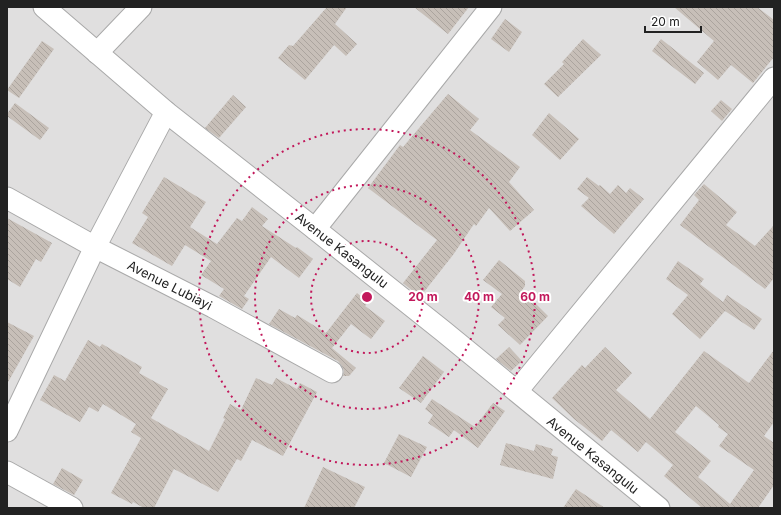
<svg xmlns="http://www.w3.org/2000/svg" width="781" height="515" font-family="Inter,sans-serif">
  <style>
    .residential { fill: #e0dfdf }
    .building { fill: url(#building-back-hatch); fill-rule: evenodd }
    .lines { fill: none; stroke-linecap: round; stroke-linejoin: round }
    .minor-casing { stroke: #a9a9a9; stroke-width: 23 }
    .minor { stroke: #fff; stroke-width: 21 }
    .ring { fill: none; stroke: #c2185b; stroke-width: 2; stroke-dasharray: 2 4 }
    .labels { text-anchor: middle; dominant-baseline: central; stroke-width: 4; stroke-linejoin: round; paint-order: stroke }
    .street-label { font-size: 13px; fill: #222; stroke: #fff }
    .centre { fill: #c2185b; stroke: #fff; stroke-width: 2 }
    .ring-label { font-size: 12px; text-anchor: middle; font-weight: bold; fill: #c2185b; stroke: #fff; stroke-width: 4; stroke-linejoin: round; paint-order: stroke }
  </style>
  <defs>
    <pattern id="building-back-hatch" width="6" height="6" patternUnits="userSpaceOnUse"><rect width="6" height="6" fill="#c7bfb8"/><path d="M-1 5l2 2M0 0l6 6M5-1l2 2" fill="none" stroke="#aba49e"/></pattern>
  </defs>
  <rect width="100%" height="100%" fill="#f2efe9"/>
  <rect class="residential" x="7" y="7" width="767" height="501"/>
  <g class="building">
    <path d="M 327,7 L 347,7 L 335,24 L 357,44 L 346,56 L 334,45 L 305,80 L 278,58 L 289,45 L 293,46 Z"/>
    <path d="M 414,7 L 469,7 L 448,34 Z"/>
    <path d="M 674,7 L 757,7 L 774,20 L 774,57 L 753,83 L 731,65 L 718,80 L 697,62 L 714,41 Z"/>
    <path d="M 505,19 L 522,32 L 509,52 L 491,39 Z"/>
    <path d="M 583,39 L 601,55 L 558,97 L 544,84 L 564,64 L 562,62 Z"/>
    <path d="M 661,39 L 704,73 L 695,84 L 652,51 Z"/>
    <path d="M 42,41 L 54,49 L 19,98 L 7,90 Z"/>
    <path d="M 448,94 L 479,119 L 470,130 L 520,167 L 509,182 L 534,210 L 510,231 L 489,208 L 476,226 L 474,224 L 453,255 L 420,297 L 403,283 L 437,240 L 368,188 L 400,145 L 403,147 Z"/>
    <path d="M 233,95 L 246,107 L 219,138 L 205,128 Z"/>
    <path d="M 721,100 L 732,109 L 722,121 L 711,111 Z"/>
    <path d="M 15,103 L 49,128 L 40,140 L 7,116 L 7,114 Z"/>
    <path d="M 549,113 L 579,139 L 560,160 L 532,135 Z"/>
    <path d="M 164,177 L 206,202 L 190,227 L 217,244 L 237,218 L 242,221 L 252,207 L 268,219 L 262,226 L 296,248 L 297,247 L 313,259 L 299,278 L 271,257 L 244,296 L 249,299 L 242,309 L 219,296 L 224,289 L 201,275 L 211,261 L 185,245 L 172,266 L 132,243 L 148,217 L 142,213 Z"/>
    <path d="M 587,177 L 599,186 L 600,185 L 610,194 L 618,185 L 626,193 L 630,188 L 644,199 L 614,234 L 581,206 L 589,198 L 577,189 Z"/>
    <path d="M 704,184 L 737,212 L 726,225 L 755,246 L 774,225 L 774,278 L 765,289 L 680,225 L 699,200 L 694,195 Z"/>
    <path d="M 7,218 L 52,243 L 41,262 L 36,259 L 20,287 L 7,279 Z"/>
    <path d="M 499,260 L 525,281 L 525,286 L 522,290 L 548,316 L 520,345 L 498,325 L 505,318 L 491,307 L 502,294 L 483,280 Z"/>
    <path d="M 678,261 L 704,279 L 700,284 L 723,302 L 727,295 L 762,319 L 754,330 L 725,311 L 700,339 L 672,314 L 688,295 L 666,279 Z"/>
    <path d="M 357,293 L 368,302 L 365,306 L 385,321 L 371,339 L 351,324 L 332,348 L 356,368 L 349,376 L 343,376 L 344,371 L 342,366 L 338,361 L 269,324 L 279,309 L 295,318 L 297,315 L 326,333 Z"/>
    <path d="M 7,322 L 34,336 L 7,384 Z"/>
    <path d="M 88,340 L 100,347 L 102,344 L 142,367 L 139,373 L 168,389 L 151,418 L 209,451 L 225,419 L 223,418 L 230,404 L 241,410 L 256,378 L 272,385 L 276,378 L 297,389 L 300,383 L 317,392 L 283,456 L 252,440 L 241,461 L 237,459 L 218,492 L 174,469 L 154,508 L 144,508 L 133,502 L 132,504 L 111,493 L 141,438 L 131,432 L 136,424 L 103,404 L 98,412 L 89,407 L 80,422 L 40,400 L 54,375 L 65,381 Z"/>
    <path d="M 509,347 L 522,361 L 511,371 L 496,359 Z"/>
    <path d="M 605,347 L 632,373 L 616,390 L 650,419 L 704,351 L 749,383 L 774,350 L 774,422 L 764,436 L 774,443 L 774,485 L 758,508 L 702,508 L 664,476 L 673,465 L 646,442 L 638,452 L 611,430 L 602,441 L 574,419 L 552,398 L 582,365 L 585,368 ZM 696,406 L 719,425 L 718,427 L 728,434 L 719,446 L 754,470 L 730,504 L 698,477 L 711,461 L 675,432 Z"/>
    <path d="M 423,356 L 444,372 L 421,403 L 399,388 Z"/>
    <path d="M 432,399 L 475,427 L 493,403 L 505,411 L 478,448 L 454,430 L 449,437 L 428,423 L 433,415 L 425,409 Z"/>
    <path d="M 399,434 L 427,447 L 411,477 L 384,463 Z"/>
    <path d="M 506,443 L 534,451 L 536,444 L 553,449 L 551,455 L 558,457 L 553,479 L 500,465 Z"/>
    <path d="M 323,467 L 365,487 L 354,508 L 304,508 Z"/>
    <path d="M 62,468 L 83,480 L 74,495 L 53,484 Z"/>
    <path d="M 576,489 L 605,508 L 563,508 Z"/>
  </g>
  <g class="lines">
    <g class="minor-casing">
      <g id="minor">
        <path d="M 44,7 L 166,112 L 315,229 L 443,331 L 659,508"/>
        <path d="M 97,53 L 141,7"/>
        <path d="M 7,198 L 95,247 L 213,307 L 332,372"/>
        <path d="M 315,229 L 491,7"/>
        <path d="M 517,391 L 774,78"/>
        <path d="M 7,431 L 95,247 L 166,112"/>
        <path d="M 7,472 L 72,508"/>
      </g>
    </g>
    <use href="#minor" class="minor"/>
  </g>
  <g class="ring">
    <circle cx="367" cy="297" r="56"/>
    <circle cx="367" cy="297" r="112"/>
    <circle cx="367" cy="297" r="168"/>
  </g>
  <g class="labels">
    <g class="street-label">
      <text transform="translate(342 250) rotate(38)">Avenue Kasangulu</text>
      <text transform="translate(170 285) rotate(27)">Avenue Lubiayi</text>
      <text transform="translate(593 455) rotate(39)">Avenue Kasangulu</text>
    </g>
  </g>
  <circle cx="367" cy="297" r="6" class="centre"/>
  <g class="ring-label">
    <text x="423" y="301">20 m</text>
    <text x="479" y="301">40 m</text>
    <text x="535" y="301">60 m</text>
  </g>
  <rect width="781" height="515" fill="none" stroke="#222222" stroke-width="16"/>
  <path d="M645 26v6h56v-6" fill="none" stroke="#222222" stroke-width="2"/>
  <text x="651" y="26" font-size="12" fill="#222222" stroke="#ffffff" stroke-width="3" paint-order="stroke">20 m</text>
</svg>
